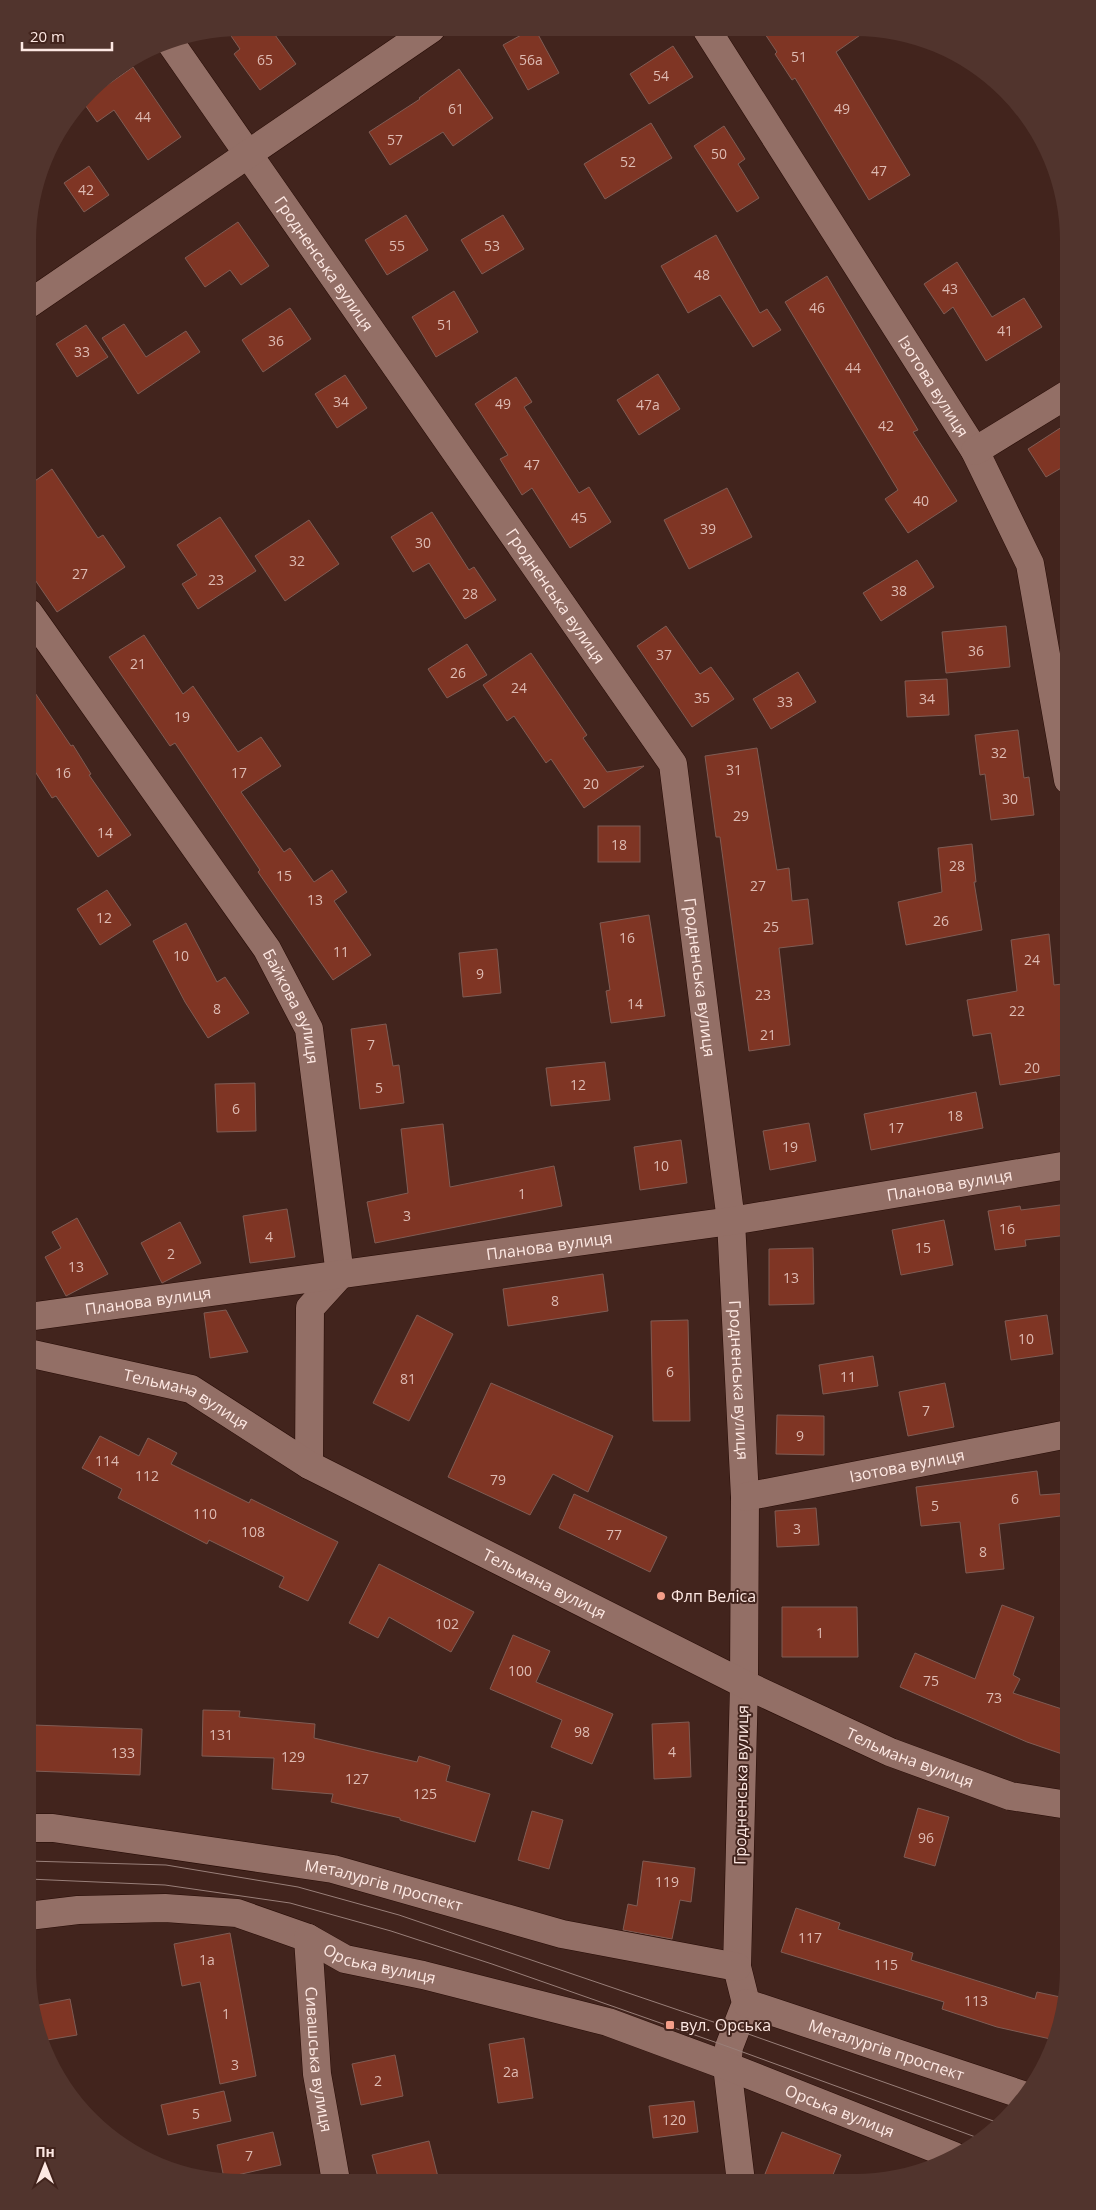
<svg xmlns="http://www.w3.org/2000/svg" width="1096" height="2210" font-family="'Open Sans',sans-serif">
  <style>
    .building { fill: #7f3524; stroke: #7f5c54 }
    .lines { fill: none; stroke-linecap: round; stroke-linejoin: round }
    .minor-casing { stroke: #270c06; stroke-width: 29 }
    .minor { stroke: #936f66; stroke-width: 28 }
    .tram { stroke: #997f79; stroke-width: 1 }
    .poi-dot { fill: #f49e89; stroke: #42241d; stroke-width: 2 }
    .labels { text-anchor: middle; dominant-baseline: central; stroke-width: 4; stroke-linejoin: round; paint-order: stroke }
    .number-label { font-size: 14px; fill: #debbb3 }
    .street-label { font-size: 16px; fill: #fde8e3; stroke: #42241d }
    .poi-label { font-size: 16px; fill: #fde8e3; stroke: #42241d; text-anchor: start }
  </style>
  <rect width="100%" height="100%" fill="#42241d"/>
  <g class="building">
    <path d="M 241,28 L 270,28 L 296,64 L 260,90 L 234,54 L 240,49 L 227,30 Z"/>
    <path d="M 532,29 L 535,29 L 559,73 L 528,90 L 503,45 Z"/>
    <path d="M 763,31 L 866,31 L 836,52 L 910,175 L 869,200 L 795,78 L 792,80 L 775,54 L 777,52 Z"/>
    <path d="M 673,46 L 693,77 L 649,104 L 630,74 Z"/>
    <path d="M 133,67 L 181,137 L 148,160 L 114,110 L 97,122 L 83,102 Z"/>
    <path d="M 459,69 L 493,118 L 453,146 L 443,132 L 390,165 L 369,132 L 420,99 L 419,98 Z"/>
    <path d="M 651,123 L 672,158 L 605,199 L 584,164 Z"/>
    <path d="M 724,126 L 745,159 L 738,164 L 759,198 L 737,212 L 694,146 Z"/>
    <path d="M 89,166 L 109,195 L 84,212 L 64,183 Z"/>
    <path d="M 406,215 L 428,250 L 387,275 L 365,240 Z"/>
    <path d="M 503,215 L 524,249 L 482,274 L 461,240 Z"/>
    <path d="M 238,222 L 269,266 L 241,285 L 230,270 L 205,287 L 185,258 Z"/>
    <path d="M 716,235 L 760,313 L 767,309 L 781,330 L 753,347 L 720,295 L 688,313 L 661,266 Z"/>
    <path d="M 957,262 L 992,317 L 1024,298 L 1042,327 L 986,361 L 953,307 L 944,314 L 924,284 Z"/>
    <path d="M 827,276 L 918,430 L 913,432 L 957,501 L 908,533 L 885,499 L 898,490 L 785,302 Z"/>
    <path d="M 454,291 L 478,332 L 436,357 L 412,317 Z"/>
    <path d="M 290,308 L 311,339 L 263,372 L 242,340 Z"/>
    <path d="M 124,324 L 146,357 L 186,331 L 200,352 L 138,394 L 102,338 Z"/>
    <path d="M 86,325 L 108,357 L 77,377 L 56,344 Z"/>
    <path d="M 658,374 L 680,409 L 639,435 L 617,400 Z"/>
    <path d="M 345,375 L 367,408 L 337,428 L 315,394 Z"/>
    <path d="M 516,377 L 532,402 L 524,407 L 579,493 L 589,487 L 611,522 L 570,548 L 532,488 L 522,495 L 500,459 L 508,455 L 475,404 Z"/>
    <path d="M 1068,423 L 1068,464 L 1046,477 L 1028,449 Z"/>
    <path d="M 52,469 L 98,538 L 103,535 L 125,567 L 57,612 L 29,571 L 29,485 Z"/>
    <path d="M 727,488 L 752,537 L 689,569 L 664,520 Z"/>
    <path d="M 432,512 L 469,570 L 474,567 L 496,600 L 465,619 L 429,563 L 413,572 L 391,537 Z"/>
    <path d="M 220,517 L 256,571 L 198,609 L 182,584 L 197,575 L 177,545 Z"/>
    <path d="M 309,520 L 339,564 L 285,601 L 255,556 Z"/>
    <path d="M 917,560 L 934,587 L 881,621 L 863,593 Z"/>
    <path d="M 666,626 L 700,674 L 711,667 L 734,699 L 692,727 L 637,646 Z"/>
    <path d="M 1006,626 L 1010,667 L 946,673 L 942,632 Z"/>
    <path d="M 144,635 L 183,694 L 193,686 L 238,752 L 261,737 L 281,766 L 241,792 L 284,852 L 290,848 L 314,882 L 332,870 L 347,892 L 334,901 L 371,955 L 333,980 L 258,872 L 260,870 L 175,743 L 170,746 L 109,657 Z"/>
    <path d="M 467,644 L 487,675 L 447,698 L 428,669 Z"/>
    <path d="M 531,653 L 587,735 L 583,738 L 607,772 L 644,766 L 584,808 L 551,759 L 546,763 L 514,716 L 507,721 L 483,685 Z"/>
    <path d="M 798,672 L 816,702 L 771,729 L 753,699 Z"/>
    <path d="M 947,679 L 949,715 L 907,717 L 905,681 Z"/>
    <path d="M 29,684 L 71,746 L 73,745 L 91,774 L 89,775 L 131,835 L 98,857 L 56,796 L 52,798 L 29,762 Z"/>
    <path d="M 1018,730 L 1024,778 L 1029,777 L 1034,815 L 991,820 L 985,774 L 980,775 L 975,735 Z"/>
    <path d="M 757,748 L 777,870 L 789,868 L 792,901 L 808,899 L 813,944 L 779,948 L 790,1045 L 749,1051 L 720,837 L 716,837 L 705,756 Z"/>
    <rect x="598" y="826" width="42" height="36"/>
    <path d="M 972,844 L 976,882 L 974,882 L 982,930 L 906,945 L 898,902 L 942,892 L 938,848 Z"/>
    <path d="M 107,890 L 131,925 L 100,945 L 77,909 Z"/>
    <path d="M 649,915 L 665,1016 L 611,1023 L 606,991 L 610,990 L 600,923 Z"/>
    <path d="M 186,923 L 217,982 L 225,977 L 249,1013 L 208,1038 L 185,1002 L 153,941 Z"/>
    <path d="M 1049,934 L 1054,985 L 1062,984 L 1068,1020 L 1062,1021 L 1068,1059 L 1068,1074 L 1000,1085 L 991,1033 L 973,1036 L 967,1000 L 1017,991 L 1011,940 Z"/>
    <path d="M 497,949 L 501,993 L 463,997 L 459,953 Z"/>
    <path d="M 386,1024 L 393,1066 L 399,1065 L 404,1103 L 360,1109 L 351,1029 Z"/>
    <path d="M 605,1062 L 610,1100 L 551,1106 L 546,1068 Z"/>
    <path d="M 255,1083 L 256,1131 L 217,1132 L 215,1084 Z"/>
    <path d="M 976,1092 L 983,1128 L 871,1150 L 864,1114 Z"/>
    <path d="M 809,1123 L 816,1161 L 770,1170 L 763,1131 Z"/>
    <path d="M 443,1124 L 450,1187 L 554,1166 L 562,1206 L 375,1243 L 367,1202 L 408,1193 L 401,1129 Z"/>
    <path d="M 681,1140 L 687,1183 L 640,1190 L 634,1147 Z"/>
    <path d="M 1068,1204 L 1068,1235 L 1025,1240 L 1026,1246 L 995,1250 L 988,1211 L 1020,1206 L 1021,1210 Z"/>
    <path d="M 287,1209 L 295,1257 L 250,1263 L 243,1216 Z"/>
    <path d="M 77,1218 L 108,1274 L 66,1296 L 45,1257 L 61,1248 L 52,1232 Z"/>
    <path d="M 944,1220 L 953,1265 L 901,1275 L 892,1230 Z"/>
    <path d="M 180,1222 L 201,1263 L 162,1283 L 141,1243 Z"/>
    <path d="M 813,1248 L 814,1304 L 769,1305 L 769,1249 Z"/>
    <path d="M 603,1274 L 608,1311 L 508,1326 L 503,1289 Z"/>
    <path d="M 226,1310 L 248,1352 L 210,1358 L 204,1313 Z"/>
    <path d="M 417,1315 L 453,1334 L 409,1421 L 373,1403 Z"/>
    <path d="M 1047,1315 L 1053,1354 L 1011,1360 L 1005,1321 Z"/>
    <path d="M 688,1320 L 690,1421 L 653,1421 L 651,1321 Z"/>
    <path d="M 873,1356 L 878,1386 L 823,1394 L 819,1365 Z"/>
    <path d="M 491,1383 L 613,1436 L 588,1492 L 553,1474 L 530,1515 L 448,1477 Z"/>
    <path d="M 945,1383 L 954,1427 L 908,1436 L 899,1392 Z"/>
    <path d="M 777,1415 L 824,1416 L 824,1455 L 776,1454 Z"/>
    <path d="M 100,1436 L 139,1456 L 148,1438 L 177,1453 L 171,1464 L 249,1503 L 251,1499 L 338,1542 L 308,1601 L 279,1587 L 284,1577 L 209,1540 L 207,1544 L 118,1498 L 122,1489 L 82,1468 Z"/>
    <path d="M 1037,1471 L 1040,1495 L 1068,1493 L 1068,1515 L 999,1524 L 1004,1569 L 966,1573 L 960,1522 L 921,1526 L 916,1487 Z"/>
    <path d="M 574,1494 L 667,1537 L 650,1572 L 559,1528 Z"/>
    <path d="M 816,1508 L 819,1545 L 777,1547 L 775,1511 Z"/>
    <path d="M 379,1564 L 474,1612 L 451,1652 L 389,1617 L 378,1638 L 349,1623 Z"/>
    <path d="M 1002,1605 L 1034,1617 L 1013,1675 L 1020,1679 L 1013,1693 L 1068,1711 L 1068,1756 L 1027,1742 L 900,1687 L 915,1653 L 975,1679 Z"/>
    <path d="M 782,1607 L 857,1607 L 858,1657 L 782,1657 Z"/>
    <path d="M 513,1635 L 550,1651 L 536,1682 L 613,1714 L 592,1764 L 551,1747 L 562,1720 L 490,1689 Z"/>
    <path d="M 203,1710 L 240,1711 L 239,1717 L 315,1724 L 314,1738 L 417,1762 L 419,1756 L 450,1766 L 446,1781 L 490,1794 L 475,1842 L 400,1820 L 400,1818 L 331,1802 L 333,1794 L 272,1789 L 274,1758 L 202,1756 Z"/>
    <path d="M 689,1722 L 691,1777 L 654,1779 L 652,1724 Z"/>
    <path d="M 33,1725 L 142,1729 L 140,1775 L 32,1771 Z"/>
    <path d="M 918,1808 L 949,1817 L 935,1866 L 904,1857 Z"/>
    <path d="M 532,1811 L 563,1820 L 549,1869 L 518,1860 Z"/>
    <path d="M 643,1861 L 695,1868 L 691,1902 L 680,1900 L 672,1939 L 623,1930 L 628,1904 L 637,1906 Z"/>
    <path d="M 796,1908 L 840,1923 L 838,1929 L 913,1953 L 911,1960 L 1035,1999 L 1037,1992 L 1065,1998 L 1055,2040 L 997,2027 L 942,2009 L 944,2002 L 781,1952 Z"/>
    <path d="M 230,1933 L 256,2076 L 220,2084 L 200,1982 L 182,1986 L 174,1944 Z"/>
    <path d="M 70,1999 L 77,2035 L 41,2041 L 34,2006 Z"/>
    <path d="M 524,2038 L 533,2098 L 498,2103 L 489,2044 Z"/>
    <path d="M 395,2055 L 403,2096 L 361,2105 L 352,2064 Z"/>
    <path d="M 224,2091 L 231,2121 L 168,2135 L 161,2105 Z"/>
    <path d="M 694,2101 L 698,2132 L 653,2138 L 649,2106 Z"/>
    <path d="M 273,2132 L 281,2165 L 224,2178 L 217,2145 Z"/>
    <path d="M 782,2132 L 841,2155 L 830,2182 L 785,2182 L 765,2174 Z"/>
    <path d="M 429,2141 L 439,2181 L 379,2181 L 372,2155 Z"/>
  </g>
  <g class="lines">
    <g class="minor-casing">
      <g id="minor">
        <path id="s1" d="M 707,30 L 975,451 L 1030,564 L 1068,780"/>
        <path id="s2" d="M 170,42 L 673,764 L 731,1221 L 745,1497 L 744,1684 L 737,1967 L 746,2003 L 729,2047 L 727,2066 L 741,2182"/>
        <path d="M 29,304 L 431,29"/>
        <path d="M 975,451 L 1068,394"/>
        <path id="s3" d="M 29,613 L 267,949 L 309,1029 L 340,1275 L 310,1308 L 309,1465"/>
        <path id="s4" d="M 28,1317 L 731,1221 L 1068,1165"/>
        <path id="s5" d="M 28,1353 L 191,1389 L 309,1465 L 744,1684 L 890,1752 L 1010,1796 L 1068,1805"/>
        <path id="s6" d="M 745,1497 L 1068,1434"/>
        <path id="s7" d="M 28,1828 L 53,1828 L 333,1869 L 562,1934 L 737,1967"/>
        <path id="s8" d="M 28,1916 L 78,1910 L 165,1908 L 237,1913 L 308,1938 L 345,1959 L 423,1975 L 608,2022 L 727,2066 L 954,2156"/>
        <path id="s9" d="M 308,1938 L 317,2074 L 336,2181"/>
        <path id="s10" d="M 746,2003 L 1026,2096"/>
      </g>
    </g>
    <use href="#minor" class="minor"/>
    <g class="tram">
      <path d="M 28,1861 L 166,1865 L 298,1887 L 399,1915 L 737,2030 L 999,2123"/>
      <path d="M 28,1879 L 165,1885 L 290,1903 L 391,1931 L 492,1964 L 729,2047 L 981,2139"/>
    </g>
  </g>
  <g class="poi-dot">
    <circle cx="661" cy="1596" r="5"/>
    <rect x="665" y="2020" width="10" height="10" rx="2.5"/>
  </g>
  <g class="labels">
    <g class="number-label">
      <text x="799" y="56">51</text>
      <text x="265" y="59">65</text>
      <text x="531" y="59">56а</text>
      <text x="661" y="75">54</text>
      <text x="456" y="108">61</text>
      <text x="842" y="108">49</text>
      <text x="143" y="116">44</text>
      <text x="395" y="139">57</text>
      <text x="719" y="153">50</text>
      <text x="628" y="161">52</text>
      <text x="879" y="170">47</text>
      <text x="86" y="189">42</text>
      <text x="397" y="245">55</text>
      <text x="492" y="245">53</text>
      <text x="702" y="274">48</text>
      <text x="950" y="288">43</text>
      <text x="817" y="307">46</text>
      <text x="445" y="324">51</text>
      <text x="1005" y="330">41</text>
      <text x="276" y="340">36</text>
      <text x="82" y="351">33</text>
      <text x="853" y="367">44</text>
      <text x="341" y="401">34</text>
      <text x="503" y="403">49</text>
      <text x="648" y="404">47а</text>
      <text x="886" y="425">42</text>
      <text x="532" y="464">47</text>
      <text x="921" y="500">40</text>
      <text x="579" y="517">45</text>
      <text x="708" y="528">39</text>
      <text x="423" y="542">30</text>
      <text x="297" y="560">32</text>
      <text x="80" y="573">27</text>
      <text x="216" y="579">23</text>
      <text x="899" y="590">38</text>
      <text x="470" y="593">28</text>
      <text x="976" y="650">36</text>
      <text x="664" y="654">37</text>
      <text x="138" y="663">21</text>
      <text x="458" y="672">26</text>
      <text x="519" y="687">24</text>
      <text x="702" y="697">35</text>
      <text x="927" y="698">34</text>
      <text x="785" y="701">33</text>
      <text x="182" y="716">19</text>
      <text x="999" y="752">32</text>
      <text x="734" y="769">31</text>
      <text x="63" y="772">16</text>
      <text x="239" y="772">17</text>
      <text x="591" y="783">20</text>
      <text x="1010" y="798">30</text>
      <text x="741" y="815">29</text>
      <text x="105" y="832">14</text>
      <text x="619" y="844">18</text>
      <text x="957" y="865">28</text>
      <text x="284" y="875">15</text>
      <text x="758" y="885">27</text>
      <text x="315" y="899">13</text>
      <text x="104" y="917">12</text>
      <text x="941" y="920">26</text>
      <text x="771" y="926">25</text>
      <text x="627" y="937">16</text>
      <text x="341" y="951">11</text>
      <text x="181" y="955">10</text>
      <text x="1032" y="959">24</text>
      <text x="480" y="973">9</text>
      <text x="763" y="994">23</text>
      <text x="635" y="1003">14</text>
      <text x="217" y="1008">8</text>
      <text x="1017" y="1010">22</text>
      <text x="768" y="1034">21</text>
      <text x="371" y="1044">7</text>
      <text x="1032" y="1067">20</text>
      <text x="578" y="1084">12</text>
      <text x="379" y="1087">5</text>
      <text x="236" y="1108">6</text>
      <text x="955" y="1115">18</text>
      <text x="896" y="1127">17</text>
      <text x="790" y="1146">19</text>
      <text x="661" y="1165">10</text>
      <text x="522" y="1193">1</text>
      <text x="407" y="1215">3</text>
      <text x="1007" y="1228">16</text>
      <text x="269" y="1236">4</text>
      <text x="923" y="1247">15</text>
      <text x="171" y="1253">2</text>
      <text x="76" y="1266">13</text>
      <text x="791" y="1277">13</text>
      <text x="555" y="1300">8</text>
      <text x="1026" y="1338">10</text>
      <text x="670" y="1371">6</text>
      <text x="848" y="1376">11</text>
      <text x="408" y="1378">81</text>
      <text x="926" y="1410">7</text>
      <text x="800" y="1435">9</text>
      <text x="107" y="1460">114</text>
      <text x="147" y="1475">112</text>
      <text x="498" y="1479">79</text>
      <text x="1015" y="1498">6</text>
      <text x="935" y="1505">5</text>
      <text x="205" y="1513">110</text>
      <text x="797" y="1528">3</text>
      <text x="253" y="1531">108</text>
      <text x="614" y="1534">77</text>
      <text x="983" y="1551">8</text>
      <text x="447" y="1623">102</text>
      <text x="820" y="1632">1</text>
      <text x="520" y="1670">100</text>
      <text x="931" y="1680">75</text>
      <text x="994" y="1697">73</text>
      <text x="582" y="1731">98</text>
      <text x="221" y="1734">131</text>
      <text x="672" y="1751">4</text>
      <text x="123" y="1752">133</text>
      <text x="293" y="1756">129</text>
      <text x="357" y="1778">127</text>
      <text x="425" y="1793">125</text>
      <text x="926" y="1837">96</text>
      <text x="667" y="1881">119</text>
      <text x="810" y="1937">117</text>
      <text x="207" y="1959">1а</text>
      <text x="886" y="1964">115</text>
      <text x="976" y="2000">113</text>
      <text x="226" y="2013">1</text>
      <text x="235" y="2064">3</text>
      <text x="511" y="2071">2а</text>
      <text x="378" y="2080">2</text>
      <text x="196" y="2113">5</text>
      <text x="674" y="2119">120</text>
      <text x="249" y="2155">7</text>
    </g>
    <g class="street-label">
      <text stroke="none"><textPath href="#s2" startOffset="270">Гродненська вулиця</textPath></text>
      <text stroke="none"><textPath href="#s1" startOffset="422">Ізотова вулиця</textPath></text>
      <text stroke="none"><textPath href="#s2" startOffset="675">Гродненська вулиця</textPath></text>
      <text stroke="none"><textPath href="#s2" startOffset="1095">Гродненська вулиця</textPath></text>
      <text stroke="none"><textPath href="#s3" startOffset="475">Байкова вулиця</textPath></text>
      <text stroke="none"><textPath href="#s4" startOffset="931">Планова вулиця</textPath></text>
      <text stroke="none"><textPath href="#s4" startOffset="526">Планова вулиця</textPath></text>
      <text stroke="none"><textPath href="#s4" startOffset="121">Планова вулиця</textPath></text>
      <text stroke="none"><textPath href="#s2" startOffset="1500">Гродненська вулиця</textPath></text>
      <text stroke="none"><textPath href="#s5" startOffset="166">Тельмана вулиця</textPath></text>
      <text stroke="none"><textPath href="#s6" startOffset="165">Ізотова вулиця</textPath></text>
      <text stroke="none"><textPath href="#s5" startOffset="571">Тельмана вулиця</textPath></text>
      <text stroke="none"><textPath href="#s5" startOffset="976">Тельмана вулиця</textPath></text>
      <text transform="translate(741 1785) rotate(-89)">Гродненська вулиця</text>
      <text stroke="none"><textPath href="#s7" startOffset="361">Металургів проспект</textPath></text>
      <text stroke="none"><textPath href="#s8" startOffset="362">Орська вулиця</textPath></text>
      <text stroke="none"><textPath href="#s10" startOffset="148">Металургів проспект</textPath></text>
      <text stroke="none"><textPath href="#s9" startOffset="122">Сивашська вулиця</textPath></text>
      <text stroke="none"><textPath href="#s8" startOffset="846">Орська вулиця</textPath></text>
    </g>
    <g class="poi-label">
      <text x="671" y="1596">Флп Веліса</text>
      <text x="680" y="2025">вул. Орська</text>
    </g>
  </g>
  <path d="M0 0H1096V2210H0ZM241 36H855A205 205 0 0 1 1060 241V1969A205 205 0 0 1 855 2174H241A205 205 0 0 1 36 1969V241A205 205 0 0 1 241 36Z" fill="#51342d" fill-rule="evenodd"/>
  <g transform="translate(45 2165)" stroke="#42241d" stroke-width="4" paint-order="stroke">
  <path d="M0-4L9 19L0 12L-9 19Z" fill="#fde8e3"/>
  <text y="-8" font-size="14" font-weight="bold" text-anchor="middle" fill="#fde8e3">Пн</text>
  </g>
  <path d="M22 42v8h90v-8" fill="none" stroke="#fde8e3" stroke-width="2.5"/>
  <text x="30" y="42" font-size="15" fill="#fde8e3" stroke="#42241d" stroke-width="4" paint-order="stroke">20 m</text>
</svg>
